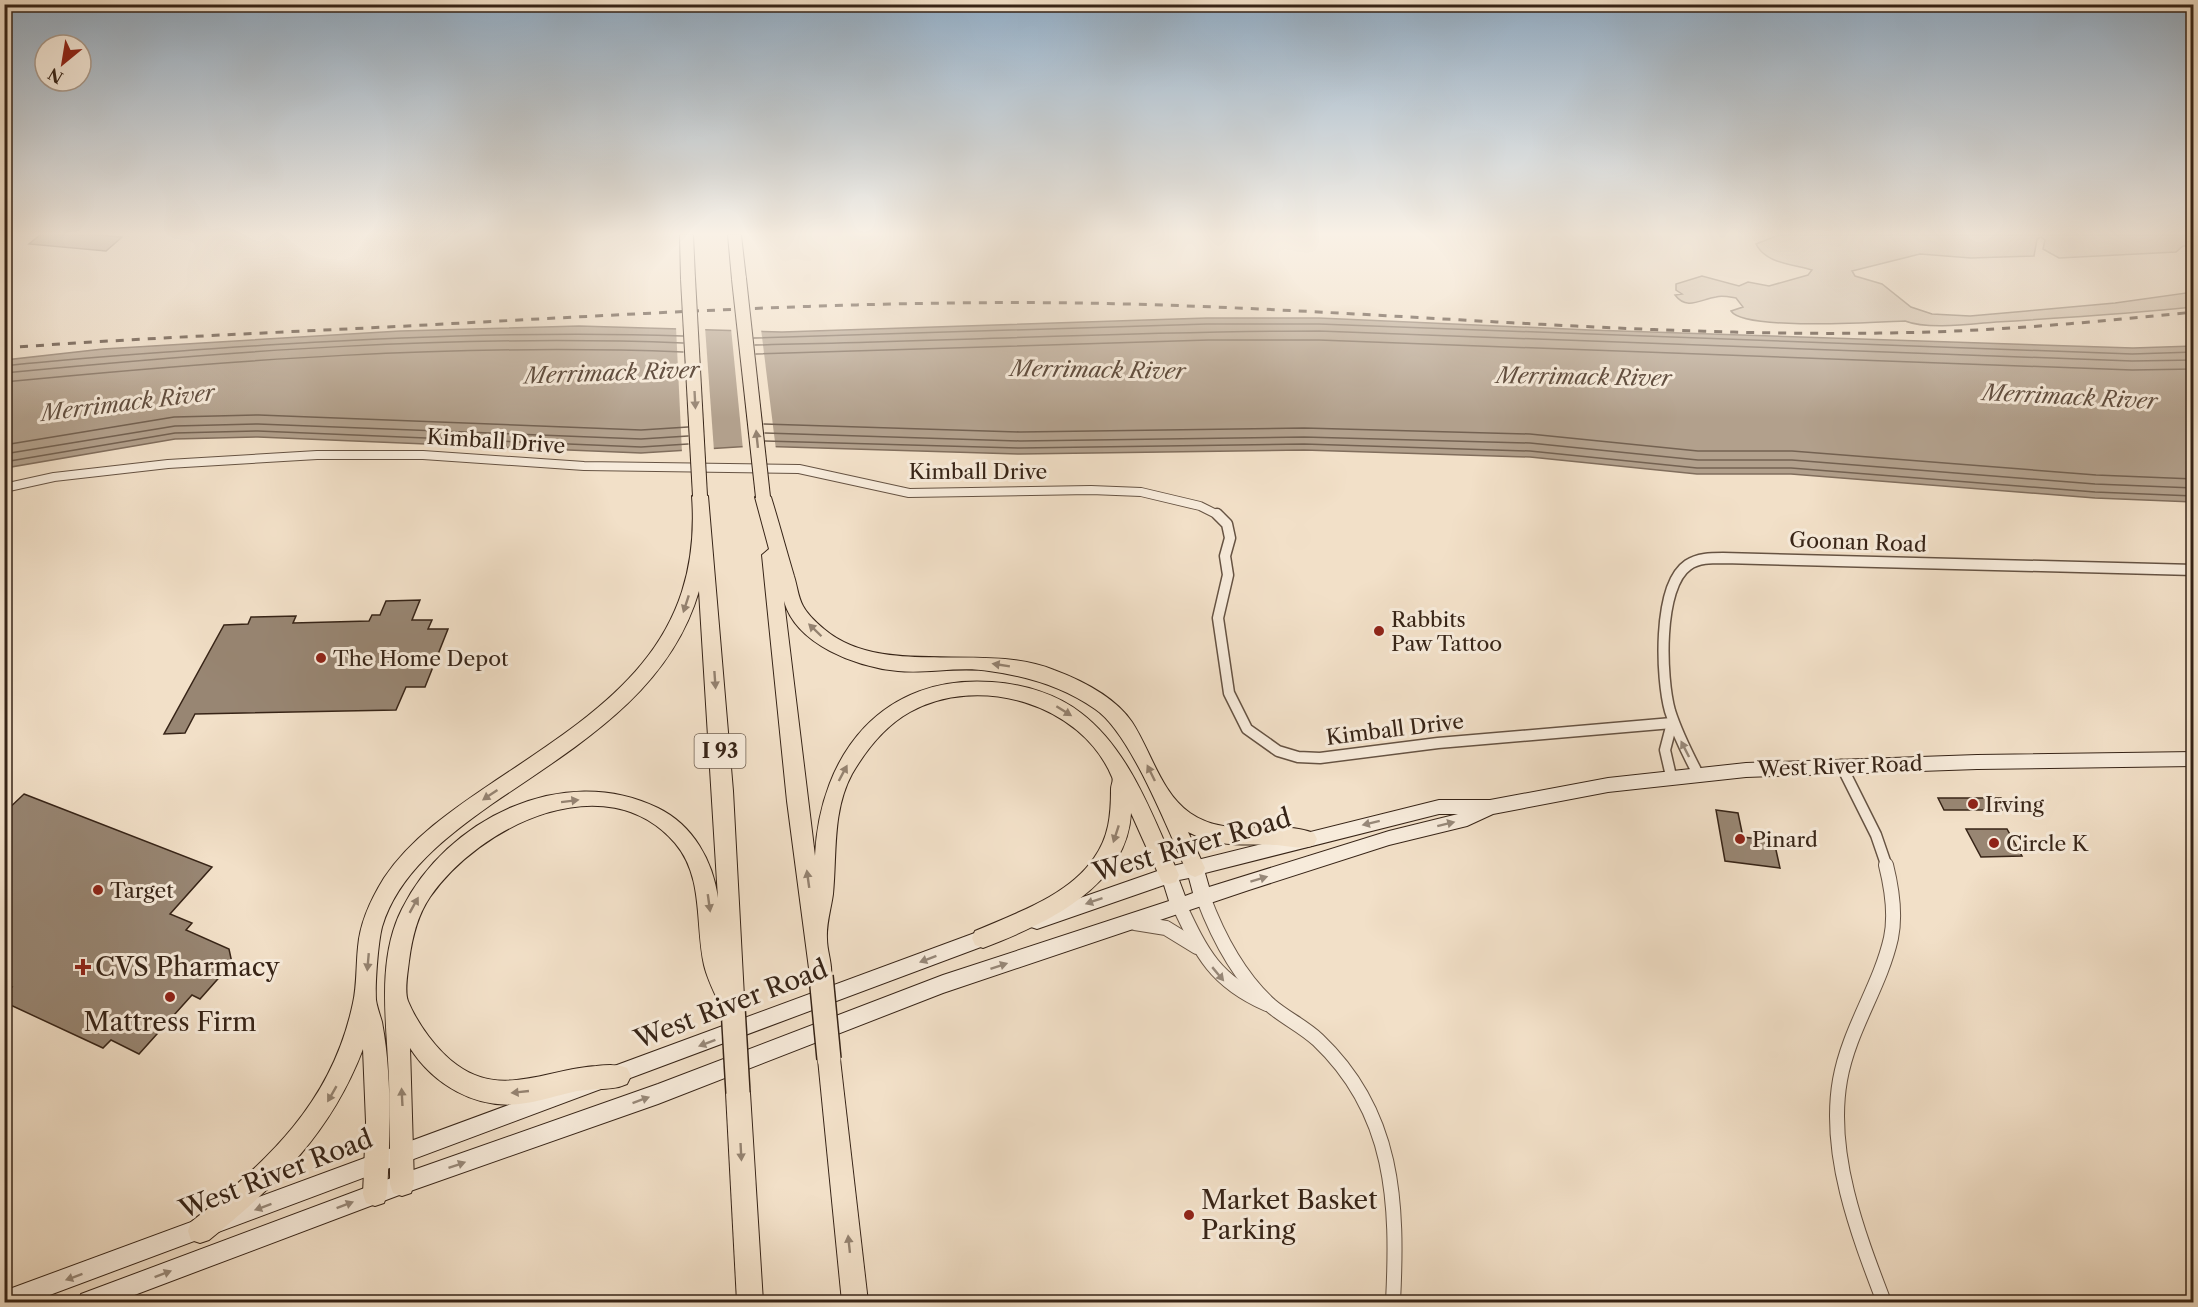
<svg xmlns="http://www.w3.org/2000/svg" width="2198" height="1307" font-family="'Libre Caslon Text',serif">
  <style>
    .green { fill: #d2c0aa; stroke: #847260; stroke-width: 1.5 }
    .water { fill: #b2a08c; stroke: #816e5d; stroke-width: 1.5 }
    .pier { fill: #f2e0c8 }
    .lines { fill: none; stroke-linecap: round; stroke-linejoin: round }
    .shore { stroke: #746252; stroke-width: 1.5 }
    .building { fill: #988673; stroke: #372417; stroke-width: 1.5 }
    .street-far2-casing { stroke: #665343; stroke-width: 10 }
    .street-far1-casing { stroke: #665343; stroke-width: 13 }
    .street-casing { stroke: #665343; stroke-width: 16 }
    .secondary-casing { stroke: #372417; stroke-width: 2 }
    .highway-casing { stroke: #372417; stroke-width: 2 }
    .street-far2 { stroke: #f7ebdb; stroke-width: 8 }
    .street-far1 { stroke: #f7ebdb; stroke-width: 10 }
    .street { stroke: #f7ebdb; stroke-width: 14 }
    .secondary { fill: #f7ebdb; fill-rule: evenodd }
    .highway { fill: #f2e0c8; fill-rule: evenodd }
    .rail { stroke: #372417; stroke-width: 3; stroke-dasharray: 8 8; stroke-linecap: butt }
    .highway-bridge-far1-casing { stroke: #372417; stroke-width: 16; stroke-linecap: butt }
    .highway-bridge-casing { stroke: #372417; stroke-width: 26; stroke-linecap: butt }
    .highway-bridge-far1 { stroke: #f2e0c8; stroke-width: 14 }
    .highway-bridge { stroke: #f2e0c8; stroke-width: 23 }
    .oneway { fill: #948270 }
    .oneway2 { fill: #978879 }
    .poi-dot { fill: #8f2418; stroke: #f7ebdb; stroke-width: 2 }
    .labels { text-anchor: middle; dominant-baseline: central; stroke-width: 6; stroke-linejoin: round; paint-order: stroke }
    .shield { fill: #f7ebdb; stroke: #716052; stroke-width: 1.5 }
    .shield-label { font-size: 20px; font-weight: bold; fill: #372417 }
    .street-label { font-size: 21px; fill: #372417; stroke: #f7ebdb }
    .poi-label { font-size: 21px; fill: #372417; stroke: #f7ebdb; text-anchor: start }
    .water-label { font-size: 22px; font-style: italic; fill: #624f40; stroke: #f7ebdb }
    .near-street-label { font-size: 26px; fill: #372417; stroke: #f7ebdb }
    .near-poi-label { font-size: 26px; fill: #372417; stroke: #f7ebdb; text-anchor: start }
  </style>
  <rect width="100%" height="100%" fill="#f2e0c8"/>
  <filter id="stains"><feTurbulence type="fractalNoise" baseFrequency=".00333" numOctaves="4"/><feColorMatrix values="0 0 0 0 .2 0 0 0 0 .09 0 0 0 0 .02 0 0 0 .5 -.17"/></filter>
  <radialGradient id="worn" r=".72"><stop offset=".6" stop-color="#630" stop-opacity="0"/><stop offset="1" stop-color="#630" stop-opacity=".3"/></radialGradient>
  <path class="green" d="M 1779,235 L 2193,235 L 2193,246 L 2183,246 L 2176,252 L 2059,258 L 2043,249 L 2045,240 L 2041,237 L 2037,239 L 2034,256 L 1971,258 L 1920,254 L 1852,271 L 1855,276 L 1882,284 L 1911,307 L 1932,314 L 1970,316 L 2027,311 L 2115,303 L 2193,292 L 2193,307 C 2128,314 2062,318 1996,322 C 1971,324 1928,330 1905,321 C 1878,322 1744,331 1731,311 L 1743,307 L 1736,298 C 1730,297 1722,295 1716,297 C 1701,299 1687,311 1675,295 L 1682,294 L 1676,290 L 1676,284 L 1702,276 L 1739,286 L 1748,282 L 1769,286 L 1808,275 L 1812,270 C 1793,264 1766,264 1756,244 Z"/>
  <path class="water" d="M 1207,318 L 1319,318 L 1590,330 L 2133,348 L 2193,346 L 2193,502 L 2095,498 L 1791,474 L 1697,474 L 1530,457 L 1304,450 L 1020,454 L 753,446 L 641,453 L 258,437 L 175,439 L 5,468 L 5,360 L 103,349 L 400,331 L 579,326 L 782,332 Z"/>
  <g class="pier">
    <path d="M 676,327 L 705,327 L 714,451 L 682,453 Z"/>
    <path d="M 731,328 L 761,329 L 776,450 L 743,450 Z"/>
  </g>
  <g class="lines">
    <g class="shore">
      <path d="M 754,338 L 1207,324 L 1319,324 L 2132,354 L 2194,352"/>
      <path d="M 755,345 C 943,342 1131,331 1319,331 L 2132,361 L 2194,360"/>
      <path d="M 756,354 L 1208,340 L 1319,340 L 2132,370 L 2194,369"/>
      <path d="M 4,366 C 97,356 191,350 284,344 C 417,336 550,331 683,336"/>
      <path d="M 4,373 C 229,351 457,334 683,343"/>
      <path d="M 4,382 C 229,360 457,343 683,352"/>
      <path d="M 764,424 L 1020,432 L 1304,428 L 1530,434 L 1698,451 L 1792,451 L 2096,475 L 2194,479"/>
      <path d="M 765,433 L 1020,441 L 1304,437 L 1530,443 L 1698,460 L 1792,460 L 2095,484 L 2194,488"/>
      <path d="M 765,441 L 1020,448 L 1304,444 L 1530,451 L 1697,468 L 1791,468 L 2095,492 L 2194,496"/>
      <path d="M 4,445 L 174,417 L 259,415 L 641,430 L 688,427"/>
      <path d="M 4,454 L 175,426 L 258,424 L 641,439 L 688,436"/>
      <path d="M 4,462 L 175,433 L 258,431 L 641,447 L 688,444"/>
    </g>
  </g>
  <g class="building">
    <path d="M 40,235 L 99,235 L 122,237 L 106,251 L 29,244 Z"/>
    <path d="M 420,600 L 412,620 L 432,620 L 428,629 L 448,629 L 425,687 L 406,687 L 396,710 L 195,714 L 185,733 L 164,734 L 224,625 L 248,624 L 251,617 L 296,616 L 293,623 L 369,621 L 372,615 L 380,615 L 386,601 Z"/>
    <path d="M 24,794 L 212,867 L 170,914 L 192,923 L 186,930 L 229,949 L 232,963 L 200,999 L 192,995 L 139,1054 L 111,1040 L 103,1048 L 4,1002 L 4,994 L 12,987 L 4,983 L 4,813 Z"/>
    <path d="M 1938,798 L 2001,798 L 2008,810 L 1944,810 Z"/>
    <path d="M 1716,810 L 1738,813 L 1743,837 L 1774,841 L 1780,868 L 1725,861 Z"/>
    <path d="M 1966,829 L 2007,829 L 2022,856 L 1981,857 Z"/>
  </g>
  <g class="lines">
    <g class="street-far2-casing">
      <path id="street-far2" d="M 4,488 L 54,477 L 168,464 L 317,455 L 423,455 L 584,466 L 799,469 L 909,493 L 1091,490 L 1141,492 L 1200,506 L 1220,516"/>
    </g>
    <g class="street-far1-casing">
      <g id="street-far1">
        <path d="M 1217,514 L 1227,524 L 1230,538 L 1225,556 L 1228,575 L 1218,618 L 1229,693 L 1247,729 L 1278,751 L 1298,757 L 1320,758 L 1438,743 L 1672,723"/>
        <path d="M 1841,765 L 1876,835 L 1887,867"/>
        <path d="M 1698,774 C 1687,753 1677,733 1670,711 C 1661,679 1657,586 1688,565 C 1698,558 1711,558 1723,558 L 2194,570"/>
        <path d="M 1671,776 L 1665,750 L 1672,723"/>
      </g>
    </g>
    <g class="street-casing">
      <g id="street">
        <path d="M 1203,897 C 1218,937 1238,976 1270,1005 C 1285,1018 1303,1026 1318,1040 C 1395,1113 1398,1203 1393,1302"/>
        <path d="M 1179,905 C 1202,954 1215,981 1267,1004"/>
        <path d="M 1135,923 L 1166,928 L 1197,947"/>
        <path d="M 1884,1302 C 1858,1234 1827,1154 1840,1080 C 1849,1029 1880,987 1891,938 C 1896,914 1892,889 1886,865"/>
      </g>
    </g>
    <g class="secondary-casing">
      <g id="secondary">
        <path d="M 2194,752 L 2194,766 L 1977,769 L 1746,777 L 1608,792 L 1493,814 L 1467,826 L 1389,845 L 1249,890 L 943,993 L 658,1104 L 402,1194 L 116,1302 L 78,1302 L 81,1294 L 89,1291 L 402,1174 L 658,1084 L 943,975 L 1169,901 L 1164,885 L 1037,929 L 1031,927 L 1028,921 L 1031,915 L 1037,913 L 1169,867 L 1439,800 L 1490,800 L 1608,778 L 1746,763 L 1977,755 ZM 1439,814 L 1458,814 L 1389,831 L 1209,887 L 1205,873 ZM 1189,878 L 1193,893 L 1185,896 L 1179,880 Z"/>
        <path d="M 991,927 L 997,929 L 1000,935 L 997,941 L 31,1302 L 4,1302 L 4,1291 Z"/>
      </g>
    </g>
    <g class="highway-casing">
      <g id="highway">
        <path d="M 680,235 L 693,235 L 695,279 L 688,283 L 681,279 Z"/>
        <path d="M 728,235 L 741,235 L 746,279 L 744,282 L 734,282 L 732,279 Z"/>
        <path d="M 700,490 L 708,496 L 733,791 L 744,997 L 741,1015 L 733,1018 L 725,1015 C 717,998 708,982 704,965 C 695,924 704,877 675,843 C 606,763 479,826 430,897 C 417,916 412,938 409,961 C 408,971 404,991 408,1001 C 417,1023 437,1051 457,1065 C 502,1098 547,1069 596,1066 C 607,1065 617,1064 627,1068 L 631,1076 L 627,1084 C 612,1091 594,1088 577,1091 C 558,1095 539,1102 519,1104 C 475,1109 433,1084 410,1048 L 414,1184 L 411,1193 L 402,1196 L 393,1193 L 390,1184 C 390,1149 390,1114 389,1079 C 387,1024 376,960 402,909 C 446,820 563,761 658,808 C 693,825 713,861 718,898 L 699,591 C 669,694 575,747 492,804 C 448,835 398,873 382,927 C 378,943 375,983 376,1000 C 377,1007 380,1015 382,1022 C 385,1038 387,1055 388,1071 C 391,1112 389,1153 387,1194 L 384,1203 L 375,1206 L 366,1203 L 363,1194 L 366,1122 L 363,1049 C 331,1133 278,1184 209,1240 L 200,1243 L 191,1240 L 188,1231 L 191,1222 C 268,1161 332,1103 353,1003 C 357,985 356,966 358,947 C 360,922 371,899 384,878 C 411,838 452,810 492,783 C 603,709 703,648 692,496 Z"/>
        <path d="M 763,491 L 771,497 C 779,523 786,549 794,576 C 797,585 798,597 803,606 C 807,614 818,624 824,629 C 883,679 983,641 1054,670 C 1081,680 1115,697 1132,722 C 1151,751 1161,793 1190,813 C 1229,840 1273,818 1314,833 L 1317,839 L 1314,845 C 1302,850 1289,846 1277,845 C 1243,843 1221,849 1188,832 L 1205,868 L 1202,874 L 1195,877 L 1188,874 C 1169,833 1131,733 1095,709 C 1064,687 1027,676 989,671 C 959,666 928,674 898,671 C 857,667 796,645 784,601 L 815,856 C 820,753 883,674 992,682 C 1023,684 1057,694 1081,713 C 1131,751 1154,820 1179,875 L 1176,882 L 1169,884 L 1162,882 L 1131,813 C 1127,888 1043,925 983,948 L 975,945 L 972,938 L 975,931 C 1016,913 1068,896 1094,858 C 1109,837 1111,815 1111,789 C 1111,784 1114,781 1112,777 C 1081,703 978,674 910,712 C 885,726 866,750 852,774 C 832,811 837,854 833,894 C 831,909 826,924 827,939 C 827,954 835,969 829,983 L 821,986 L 813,983 L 810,976 L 787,801 L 762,555 L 769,549 L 755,497 Z"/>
        <path d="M 829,1048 L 837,1051 L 840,1059 L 868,1302 L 842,1302 L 818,1059 L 821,1051 Z"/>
        <path d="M 738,1081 L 746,1085 L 750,1093 L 763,1302 L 737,1302 L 726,1093 L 730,1085 Z"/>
      </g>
    </g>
    <use href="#street-far2" class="street-far2"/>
    <use href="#street-far1" class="street-far1"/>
    <use href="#street" class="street"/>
    <use href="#secondary" class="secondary"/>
    <use href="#highway" class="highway"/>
    <path class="rail" d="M 4,348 C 151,337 297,332 444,324 C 671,312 899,298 1127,304 C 1394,311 1662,340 1930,332 C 2019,329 2106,321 2194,312"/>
    <g class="highway-bridge-far1-casing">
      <g id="highway-bridge-far1">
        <path d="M 688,279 L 700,496"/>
        <path d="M 739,279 L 763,497"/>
      </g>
    </g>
    <g class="highway-bridge-casing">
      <g id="highway-bridge">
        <path d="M 821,976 L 829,1059"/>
        <path d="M 733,1007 L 738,1093"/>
      </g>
    </g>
    <use href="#highway-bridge-far1" class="highway-bridge-far1"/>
    <use href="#highway-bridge" class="highway-bridge"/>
  </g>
  <defs><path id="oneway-solid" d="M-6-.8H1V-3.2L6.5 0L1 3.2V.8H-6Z" transform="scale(1.5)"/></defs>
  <g class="oneway">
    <use href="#oneway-solid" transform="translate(695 400) rotate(87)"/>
    <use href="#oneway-solid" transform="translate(757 439) rotate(-96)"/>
    <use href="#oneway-solid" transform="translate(686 604) rotate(108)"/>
    <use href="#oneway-solid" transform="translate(815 630) rotate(-136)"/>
    <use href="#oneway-solid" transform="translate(1001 665) rotate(-171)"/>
    <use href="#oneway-solid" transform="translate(715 680) rotate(86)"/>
    <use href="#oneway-solid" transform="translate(1064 711) rotate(32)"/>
    <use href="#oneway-solid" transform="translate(843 773) rotate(-62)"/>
    <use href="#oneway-solid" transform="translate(1151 773) rotate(-116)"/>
    <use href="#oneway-solid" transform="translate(490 795) rotate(146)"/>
    <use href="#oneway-solid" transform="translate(570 801) rotate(-7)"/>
    <use href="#oneway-solid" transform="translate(1116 834) rotate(108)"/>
    <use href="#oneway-solid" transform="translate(808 879) rotate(-98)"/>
    <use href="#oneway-solid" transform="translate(709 903) rotate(82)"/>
    <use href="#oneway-solid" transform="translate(414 905) rotate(-61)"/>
    <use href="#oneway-solid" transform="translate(368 962) rotate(95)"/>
    <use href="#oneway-solid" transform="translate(520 1092) rotate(174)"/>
    <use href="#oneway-solid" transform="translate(332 1094) rotate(120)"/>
    <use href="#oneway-solid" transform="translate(402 1097) rotate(-93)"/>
    <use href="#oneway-solid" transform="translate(741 1152) rotate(87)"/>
    <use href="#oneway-solid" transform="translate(849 1244) rotate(-96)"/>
  </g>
  <g class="oneway2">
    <use href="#oneway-solid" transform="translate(1685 749) rotate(-117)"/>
    <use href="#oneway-solid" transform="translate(1371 823) rotate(166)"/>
    <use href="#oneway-solid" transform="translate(1446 824) rotate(-14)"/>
    <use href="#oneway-solid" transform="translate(1259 879) rotate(-17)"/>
    <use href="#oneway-solid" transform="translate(1094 901) rotate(161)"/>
    <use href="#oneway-solid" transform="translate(928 959) rotate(159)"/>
    <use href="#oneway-solid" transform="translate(999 966) rotate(-18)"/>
    <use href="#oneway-solid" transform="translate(1218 974) rotate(50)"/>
    <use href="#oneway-solid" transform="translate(707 1043) rotate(159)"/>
    <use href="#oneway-solid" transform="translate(641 1100) rotate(-20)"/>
    <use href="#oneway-solid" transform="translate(457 1165) rotate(-19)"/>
    <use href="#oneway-solid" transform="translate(345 1205) rotate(-21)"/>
    <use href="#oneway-solid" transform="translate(263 1207) rotate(160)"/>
    <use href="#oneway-solid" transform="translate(163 1274) rotate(-21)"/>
    <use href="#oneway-solid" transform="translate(74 1277) rotate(160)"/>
  </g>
  <linearGradient id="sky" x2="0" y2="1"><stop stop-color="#92acc3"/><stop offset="0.56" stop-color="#f9f1e6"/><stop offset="1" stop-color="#f9f1e6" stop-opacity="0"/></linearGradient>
  <rect width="2198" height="418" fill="url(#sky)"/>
  <g class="poi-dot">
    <circle cx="1379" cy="631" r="6"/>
    <circle cx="321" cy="658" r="6"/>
    <circle cx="1973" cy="804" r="6"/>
    <circle cx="1740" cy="839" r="6"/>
    <circle cx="1994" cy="843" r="6"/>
    <circle cx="98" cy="890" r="6"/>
    <path d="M80 958h6v6h6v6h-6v6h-6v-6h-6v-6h6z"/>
    <circle cx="170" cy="997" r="6"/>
    <circle cx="1189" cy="1215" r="6"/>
  </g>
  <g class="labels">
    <rect class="shield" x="694.5" y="734" width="51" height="34" rx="4.5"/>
    <g class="shield-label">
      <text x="720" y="751">I 93</text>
    </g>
    <g class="street-label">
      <text transform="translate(496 441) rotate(4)">Kimball Drive</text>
      <text x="978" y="471">Kimball Drive</text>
      <text transform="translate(1858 542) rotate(2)">Goonan Road</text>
      <text transform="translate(1395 729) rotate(-7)">Kimball Drive</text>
      <text transform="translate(1840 766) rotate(-2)">West River Road</text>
    </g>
    <g class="poi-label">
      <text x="1391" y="619">Rabbits<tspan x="1391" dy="24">Paw Tattoo</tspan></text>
      <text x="333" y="658">The Home Depot</text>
      <text x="1985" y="804">Irving</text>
      <text x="1752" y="839">Pinard</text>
      <text x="2006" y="843">Circle K</text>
      <text x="110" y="890">Target</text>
    </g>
    <g class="water-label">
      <text transform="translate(1098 370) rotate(1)">Merrimack River</text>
      <text transform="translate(612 373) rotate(-2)">Merrimack River</text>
      <text transform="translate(1584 377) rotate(1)">Merrimack River</text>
      <text transform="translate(2070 397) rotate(3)">Merrimack River</text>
      <text transform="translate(128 403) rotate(-7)">Merrimack River</text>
    </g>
    <g class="near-street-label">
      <text transform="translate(1192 845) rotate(-16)">West River Road</text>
      <text transform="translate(731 1004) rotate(-21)">West River Road</text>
      <text transform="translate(276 1174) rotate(-21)">West River Road</text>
    </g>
    <g class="near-poi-label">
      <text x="95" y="967">CVS Pharmacy</text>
      <text x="170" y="1022" text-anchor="middle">Mattress Firm</text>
      <text x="1201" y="1200">Market Basket<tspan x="1201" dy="30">Parking</tspan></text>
    </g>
  </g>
  <rect width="2198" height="1307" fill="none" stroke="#f2e0c8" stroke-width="24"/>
  <rect x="6" y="6" width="2186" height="1295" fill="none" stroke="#372417" stroke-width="3"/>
  <rect x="12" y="12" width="2174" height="1283" fill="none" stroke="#372417" stroke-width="1.5"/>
  <g transform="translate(63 63) rotate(210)"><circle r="28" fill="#f7ebdb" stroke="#aa9b8d" stroke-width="1.5"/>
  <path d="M0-4.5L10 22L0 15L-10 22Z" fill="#8f2418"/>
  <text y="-9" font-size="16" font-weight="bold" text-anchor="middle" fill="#372417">N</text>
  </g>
  <rect width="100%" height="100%" filter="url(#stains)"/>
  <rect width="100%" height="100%" fill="url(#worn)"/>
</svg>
